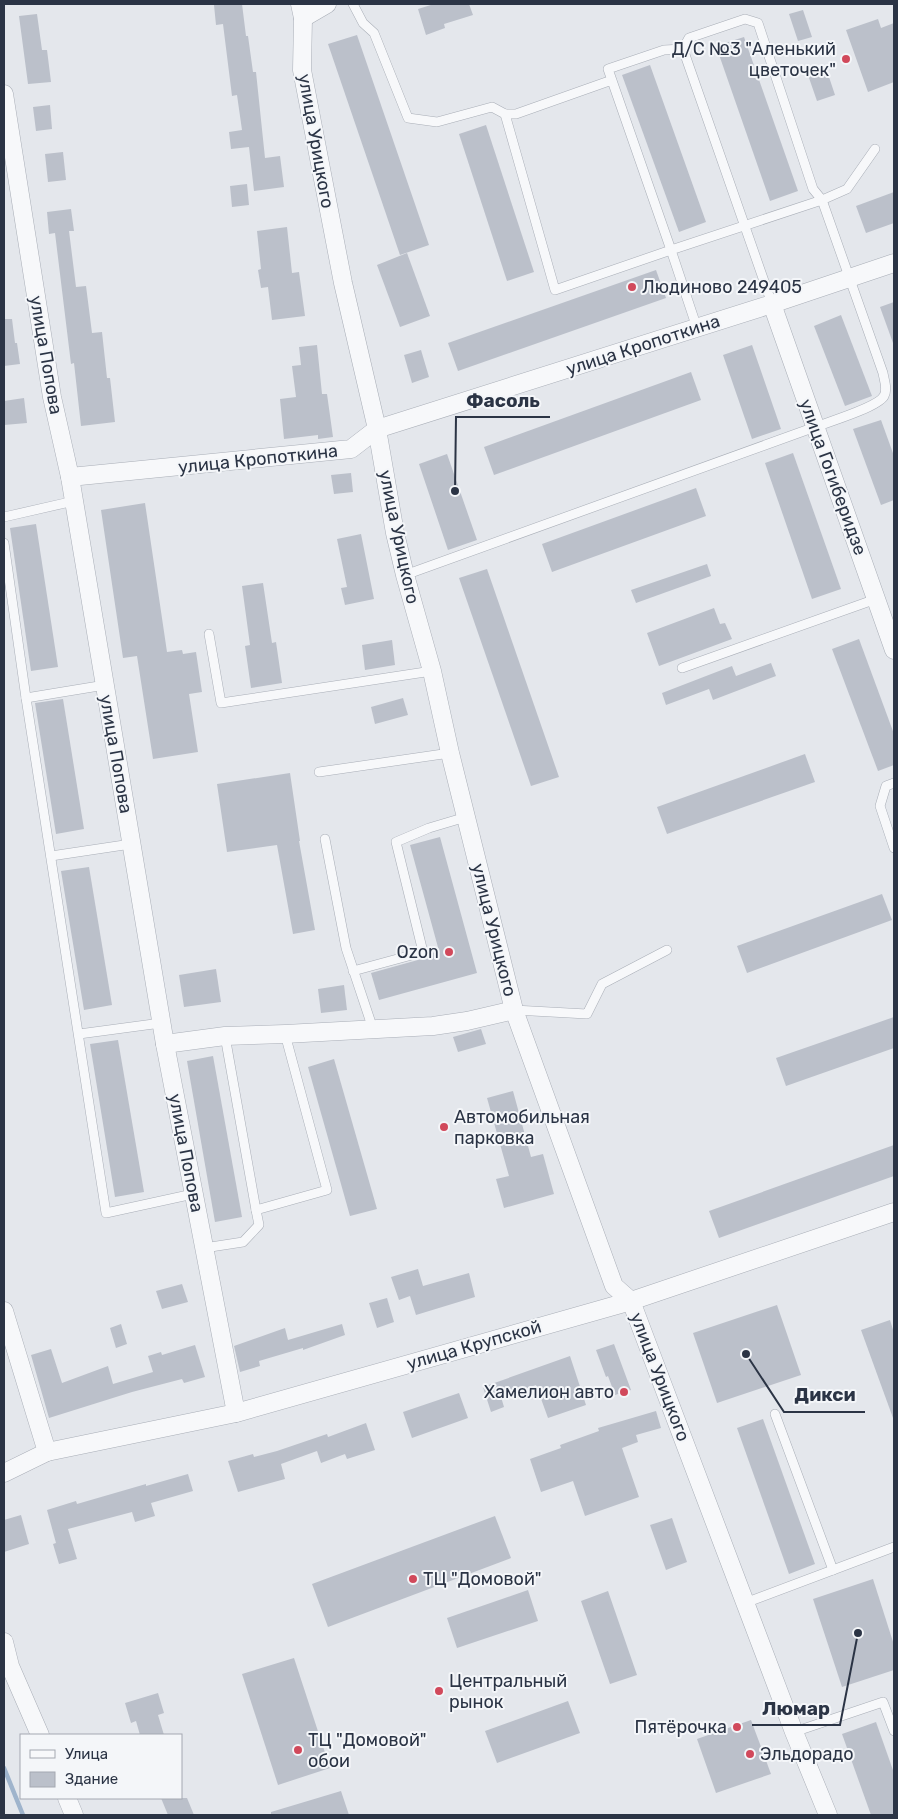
<svg xmlns="http://www.w3.org/2000/svg" width="898" height="1819" font-family="Rubik,sans-serif">
  <style>
    .lines { fill: none; stroke-linecap: round; stroke-linejoin: round }
    .stream { stroke: #9fb4cc; stroke-width: 4.5 }
    .building { fill: #bbc0ca }
    .lane-casing { stroke: #a9aeb7; stroke-width: 10 }
    .street-casing { stroke: #a9aeb7; stroke-width: 19 }
    .lane { stroke: #f7f8fa; stroke-width: 9 }
    .street { stroke: #f7f8fa; stroke-width: 18 }
    .poi-dot { fill: #d1495b; stroke: #f4f6f9; stroke-width: 2 }
    .labels { text-anchor: middle; dominant-baseline: central; stroke-width: 4; stroke-linejoin: round; paint-order: stroke }
    .poi-label { font-size: 18px; fill: #2b3445; stroke: #f4f6f9; text-anchor: start }
    .street-label { font-size: 18px; fill: #2b3445; stroke: #f4f6f9 }
    .leader { fill: none; stroke: #2b3445; stroke-width: 2 }
    .callout-dot { fill: #2b3445; stroke: #f4f6f9; stroke-width: 2 }
    .callout-label { font-size: 19px; text-anchor: middle; font-weight: bold; fill: #2b3445; stroke: #f4f6f9; stroke-width: 4; stroke-linejoin: round; paint-order: stroke }
  </style>
  <rect width="100%" height="100%" fill="#e4e7ec"/>
  <g class="lines">
    <path class="stream" d="M 4,1768 L 23,1815"/>
  </g>
  <g class="building">
    <path d="M 224,4 L 242,4 L 246,36 L 248,36 L 253,72 L 256,72 L 265,158 L 280,156 L 284,187 L 254,191 L 249,147 L 231,149 L 229,132 L 242,130 L 237,95 L 232,96 L 223,24 L 216,25 L 214,5 Z"/>
    <path d="M 434,4 L 469,4 L 473,15 L 444,24 L 445,28 L 426,35 L 418,9 Z"/>
    <path d="M 803,10 L 812,37 L 798,41 L 789,14 Z"/>
    <path d="M 37,14 L 42,50 L 47,50 L 51,82 L 28,84 L 19,16 Z"/>
    <path d="M 878,19 L 881,28 L 894,23 L 894,82 L 868,92 L 846,30 Z"/>
    <path d="M 357,35 L 429,245 L 400,255 L 328,44 Z"/>
    <path d="M 744,37 L 798,191 L 770,201 L 716,46 Z"/>
    <path d="M 650,65 L 706,222 L 679,232 L 622,75 Z"/>
    <path d="M 826,68 L 835,95 L 817,101 L 808,75 Z"/>
    <path d="M 50,105 L 52,129 L 36,131 L 33,107 Z"/>
    <path d="M 486,125 L 534,272 L 507,281 L 459,134 Z"/>
    <path d="M 63,152 L 66,180 L 48,182 L 45,154 Z"/>
    <path d="M 247,184 L 249,205 L 232,207 L 230,186 Z"/>
    <path d="M 894,192 L 894,223 L 866,233 L 856,206 Z"/>
    <path d="M 71,209 L 74,231 L 69,231 L 76,287 L 86,286 L 92,333 L 102,332 L 107,378 L 110,378 L 115,422 L 81,426 L 74,363 L 71,364 L 55,233 L 49,234 L 47,212 Z"/>
    <path d="M 287,227 L 292,273 L 299,272 L 305,316 L 272,320 L 268,287 L 261,288 L 258,270 L 261,269 L 257,231 Z"/>
    <path d="M 407,253 L 430,316 L 400,327 L 377,265 Z"/>
    <path d="M 656,270 L 666,298 L 458,371 L 448,343 Z"/>
    <path d="M 894,302 L 894,343 L 893,343 L 880,307 Z"/>
    <path d="M 841,315 L 872,396 L 845,406 L 814,326 Z"/>
    <path d="M 4,319 L 12,319 L 15,343 L 17,343 L 20,364 L 4,366 Z"/>
    <path d="M 317,345 L 322,394 L 327,394 L 333,437 L 318,439 L 318,435 L 284,439 L 280,399 L 296,397 L 292,366 L 301,365 L 299,347 Z"/>
    <path d="M 752,345 L 781,429 L 752,439 L 723,355 Z"/>
    <path d="M 421,350 L 429,377 L 412,383 L 404,355 Z"/>
    <path d="M 691,372 L 701,400 L 494,475 L 484,447 Z"/>
    <path d="M 24,398 L 27,423 L 4,425 L 4,401 Z"/>
    <path d="M 881,420 L 894,456 L 894,500 L 881,505 L 853,429 Z"/>
    <path d="M 793,453 L 841,589 L 812,599 L 765,463 Z"/>
    <path d="M 447,454 L 477,540 L 448,550 L 419,464 Z"/>
    <path d="M 351,473 L 353,492 L 334,494 L 331,475 Z"/>
    <path d="M 696,488 L 706,516 L 552,572 L 542,544 Z"/>
    <path d="M 145,503 L 167,652 L 182,650 L 183,654 L 196,652 L 202,692 L 189,694 L 198,752 L 153,759 L 137,656 L 123,658 L 101,510 Z"/>
    <path d="M 36,524 L 58,667 L 31,671 L 10,528 Z"/>
    <path d="M 361,534 L 374,599 L 345,605 L 341,588 L 347,587 L 337,539 Z"/>
    <path d="M 707,564 L 711,576 L 636,603 L 631,590 Z"/>
    <path d="M 487,569 L 559,777 L 531,786 L 459,578 Z"/>
    <path d="M 263,583 L 272,643 L 276,642 L 282,683 L 251,688 L 245,646 L 250,645 L 242,586 Z"/>
    <path d="M 714,608 L 720,624 L 725,623 L 732,639 L 659,666 L 647,633 Z"/>
    <path d="M 859,639 L 894,734 L 894,765 L 878,771 L 832,649 Z"/>
    <path d="M 392,640 L 395,665 L 365,670 L 362,645 Z"/>
    <path d="M 771,663 L 776,676 L 713,700 L 709,689 L 666,705 L 662,693 L 732,666 L 736,676 Z"/>
    <path d="M 403,698 L 408,715 L 375,724 L 371,707 Z"/>
    <path d="M 63,699 L 84,829 L 56,834 L 35,703 Z"/>
    <path d="M 805,754 L 815,782 L 667,834 L 657,807 Z"/>
    <path d="M 290,773 L 300,841 L 299,841 L 315,930 L 293,934 L 277,845 L 227,852 L 217,784 Z"/>
    <path d="M 440,837 L 477,973 L 379,1000 L 371,973 L 425,958 L 429,954 L 439,951 L 410,845 Z"/>
    <path d="M 89,867 L 112,1005 L 84,1010 L 61,871 Z"/>
    <path d="M 882,894 L 892,920 L 747,973 L 737,946 Z"/>
    <path d="M 216,969 L 221,1002 L 184,1007 L 179,975 Z"/>
    <path d="M 344,985 L 347,1010 L 321,1013 L 318,989 Z"/>
    <path d="M 894,1017 L 894,1048 L 786,1086 L 776,1058 Z"/>
    <path d="M 481,1029 L 486,1044 L 458,1052 L 453,1037 Z"/>
    <path d="M 118,1040 L 144,1192 L 115,1197 L 90,1044 Z"/>
    <path d="M 213,1056 L 242,1217 L 215,1222 L 187,1061 Z"/>
    <path d="M 334,1059 L 377,1209 L 350,1216 L 308,1067 Z"/>
    <path d="M 513,1091 L 531,1157 L 543,1154 L 554,1194 L 504,1208 L 496,1179 L 509,1176 L 487,1098 Z"/>
    <path d="M 894,1145 L 894,1176 L 719,1238 L 709,1211 Z"/>
    <path d="M 418,1269 L 423,1286 L 469,1273 L 475,1297 L 416,1315 L 410,1296 L 399,1300 L 391,1277 Z"/>
    <path d="M 182,1284 L 188,1302 L 162,1309 L 156,1291 Z"/>
    <path d="M 387,1298 L 394,1322 L 377,1328 L 369,1303 Z"/>
    <path d="M 777,1305 L 801,1375 L 717,1403 L 693,1333 Z"/>
    <path d="M 890,1320 L 894,1333 L 894,1418 L 893,1418 L 861,1330 Z"/>
    <path d="M 121,1324 L 127,1344 L 116,1348 L 110,1328 Z"/>
    <path d="M 342,1324 L 345,1335 L 303,1350 L 303,1348 L 259,1361 L 260,1366 L 240,1372 L 234,1346 L 285,1328 L 288,1340 Z"/>
    <path d="M 614,1344 L 631,1390 L 615,1395 L 608,1376 L 606,1377 L 596,1350 Z"/>
    <path d="M 195,1345 L 205,1377 L 184,1383 L 182,1379 L 132,1392 L 49,1418 L 31,1355 L 51,1349 L 62,1383 L 108,1366 L 113,1384 L 153,1372 L 148,1356 L 161,1352 L 162,1355 Z"/>
    <path d="M 570,1356 L 586,1405 L 548,1418 L 536,1385 L 501,1397 L 504,1407 L 491,1412 L 483,1387 Z"/>
    <path d="M 459,1393 L 468,1418 L 412,1438 L 403,1412 Z"/>
    <path d="M 656,1411 L 661,1428 L 636,1435 L 638,1442 L 622,1448 L 639,1497 L 585,1516 L 573,1481 L 541,1492 L 530,1459 L 561,1448 L 560,1445 L 599,1431 L 598,1428 Z"/>
    <path d="M 763,1419 L 815,1564 L 789,1574 L 737,1428 Z"/>
    <path d="M 366,1423 L 375,1450 L 347,1459 L 345,1454 L 321,1463 L 317,1451 L 281,1464 L 285,1479 L 238,1492 L 228,1461 L 253,1454 L 254,1457 L 277,1451 L 327,1434 L 328,1437 Z"/>
    <path d="M 188,1474 L 193,1491 L 151,1503 L 155,1516 L 135,1522 L 132,1512 L 68,1529 L 77,1559 L 59,1564 L 53,1544 L 56,1543 L 47,1510 L 76,1501 L 77,1504 L 146,1484 L 146,1486 Z"/>
    <path d="M 21,1515 L 29,1544 L 4,1552 L 4,1520 Z"/>
    <path d="M 495,1516 L 511,1558 L 328,1627 L 312,1584 Z"/>
    <path d="M 672,1518 L 687,1562 L 666,1570 L 650,1525 Z"/>
    <path d="M 873,1579 L 894,1645 L 894,1670 L 842,1687 L 813,1599 Z"/>
    <path d="M 528,1590 L 538,1621 L 457,1648 L 447,1618 Z"/>
    <path d="M 608,1591 L 637,1675 L 610,1684 L 581,1601 Z"/>
    <path d="M 294,1658 L 330,1768 L 278,1785 L 242,1674 Z"/>
    <path d="M 158,1693 L 164,1713 L 158,1715 L 164,1735 L 140,1735 L 136,1721 L 131,1723 L 125,1703 Z"/>
    <path d="M 568,1701 L 580,1733 L 497,1763 L 485,1731 Z"/>
    <path d="M 751,1720 L 771,1774 L 716,1793 L 697,1739 Z"/>
    <path d="M 876,1722 L 894,1773 L 894,1815 L 871,1815 L 842,1734 Z"/>
    <path d="M 341,1791 L 349,1815 L 271,1815 L 271,1812 Z"/>
    <path d="M 161,1798 L 187,1798 L 194,1815 L 168,1815 Z"/>
  </g>
  <g class="lines">
    <g class="lane-casing">
      <g id="lane">
        <path d="M 353,4 L 363,23 L 374,33 L 408,118 L 437,122 L 492,107 L 505,114"/>
        <path d="M 612,80 L 516,114 L 505,114 L 555,290 L 671,250 L 608,69 L 664,50 L 683,49"/>
        <path d="M 772,304 L 683,49 L 689,38 L 745,19 L 758,23 L 813,189 L 822,200 L 847,189 L 875,149"/>
        <path d="M 4,517 L 74,501"/>
        <path d="M 4,543 L 26,698 L 106,1213 L 193,1194"/>
        <path d="M 405,575 L 815,427 C 829,422 878,407 884,396 C 888,389 884,380 883,373 L 822,200 L 671,250 L 697,328"/>
        <path d="M 209,634 L 221,703 L 432,671"/>
        <path d="M 682,668 L 876,599"/>
        <path d="M 26,698 L 105,685"/>
        <path d="M 319,772 L 450,753"/>
        <path d="M 894,783 L 886,786 L 880,806 L 894,848"/>
        <path d="M 325,839 L 346,948 L 373,1029"/>
        <path d="M 51,856 L 131,844"/>
        <path d="M 353,971 L 423,952 L 396,842 L 429,828 L 466,817"/>
        <path d="M 514,1010 L 587,1014 L 602,984 L 667,950"/>
        <path d="M 79,1034 L 161,1023"/>
        <path d="M 225,1036 L 256,1210 L 327,1190 L 285,1034"/>
        <path d="M 204,1248 L 243,1242 L 259,1225 L 256,1210"/>
        <path d="M 775,1414 L 833,1570"/>
        <path d="M 745,1603 L 894,1547"/>
        <path d="M 794,1732 L 883,1702 L 894,1731"/>
      </g>
    </g>
    <g class="street-casing">
      <g id="street">
        <path d="M 300,4 L 303,18 L 302,70 L 343,283 L 377,429 L 395,533 L 405,575 L 432,671 L 450,753 L 514,1010 L 614,1286 L 631,1301 L 794,1732 L 828,1815"/>
        <path d="M 303,18 L 327,4"/>
        <path d="M 4,94 L 52,397 L 70,477 L 165,1044 L 236,1413"/>
        <path d="M 772,304 L 894,650"/>
        <path d="M 70,477 L 351,449 L 377,429 L 772,304 L 894,263"/>
        <path d="M 165,1044 L 225,1036 L 285,1034 L 433,1026 L 467,1021 L 514,1010"/>
        <path d="M 4,1311 L 47,1452 L 4,1473"/>
        <path d="M 47,1452 L 236,1413 L 631,1301 L 894,1212"/>
        <path d="M 4,1642 L 10,1666 L 40,1735"/>
        <path d="M 67,1798 L 74,1815"/>
      </g>
    </g>
    <use href="#lane" class="lane"/>
    <use href="#street" class="street"/>
  </g>
  <g class="poi-dot">
    <circle cx="846" cy="59" r="5"/>
    <circle cx="632" cy="287" r="5"/>
    <circle cx="449" cy="952" r="5"/>
    <circle cx="444" cy="1127" r="5"/>
    <circle cx="624" cy="1392" r="5"/>
    <circle cx="413" cy="1579" r="5"/>
    <circle cx="439" cy="1691" r="5"/>
    <circle cx="737" cy="1727" r="5"/>
    <circle cx="298" cy="1750" r="5"/>
    <circle cx="750" cy="1754" r="5"/>
  </g>
  <g class="labels">
    <g class="poi-label">
      <text x="836" y="49" text-anchor="end">Д/С №3 "Аленький<tspan x="836" dy="21">цветочек"</tspan></text>
      <text x="642" y="287">Людиново 249405</text>
      <text x="439" y="952" text-anchor="end">Ozon</text>
      <text x="454" y="1117">Автомобильная<tspan x="454" dy="21">парковка</tspan></text>
      <text x="614" y="1392" text-anchor="end">Хамелион авто</text>
      <text x="423" y="1579">ТЦ "Домовой"</text>
      <text x="449" y="1681">Центральный<tspan x="449" dy="21">рынок</tspan></text>
      <text x="727" y="1727" text-anchor="end">Пятёрочка</text>
      <text x="308" y="1740">ТЦ "Домовой"<tspan x="308" dy="21">обои</tspan></text>
      <text x="760" y="1754">Эльдорадо</text>
    </g>
    <g class="street-label">
      <text transform="translate(316 141) rotate(80)">улица Урицкого</text>
      <text transform="translate(643 345) rotate(-18)">улица Кропоткина</text>
      <text transform="translate(46 355) rotate(80)">улица Попова</text>
      <text transform="translate(258 459) rotate(-6)">улица Кропоткина</text>
      <text transform="translate(833 477) rotate(70)">улица Гогиберидзе</text>
      <text transform="translate(399 537) rotate(78)">улица Урицкого</text>
      <text transform="translate(116 754) rotate(80)">улица Попова</text>
      <text transform="translate(494 930) rotate(76)">улица Урицкого</text>
      <text transform="translate(186 1153) rotate(79)">улица Попова</text>
      <text transform="translate(474 1345) rotate(-16)">улица Крупской</text>
      <text transform="translate(660 1377) rotate(69)">улица Урицкого</text>
    </g>
  </g>
  <path class="leader" d="M455 491L456 417H550M746 1354L784 1412H865M858 1633L840 1725H752"/>
  <g class="callout-dot">
    <circle cx="455" cy="491" r="5"/>
    <circle cx="746" cy="1354" r="5"/>
    <circle cx="858" cy="1633" r="5"/>
  </g>
  <g class="callout-label">
    <text x="503" y="407">Фасоль</text>
    <text x="825" y="1401">Дикси</text>
    <text x="796" y="1715">Люмар</text>
  </g>
  <rect width="898" height="1819" fill="none" stroke="#2b3445" stroke-width="10"/>
  <rect x="20" y="1734" width="162" height="65" fill="#f4f6f9" stroke="#a4a8b1"/>
  <rect x="30" y="1750" width="25" height="8" fill="#f7f8fa" stroke="#a4a8b1"/>
  <text x="65" y="1759" font-size="15" fill="#2b3445">Улица</text>
  <rect x="30" y="1772" width="25" height="15" fill="#bbc0ca" stroke="#a4a8b1"/>
  <text x="65" y="1784" font-size="15" fill="#2b3445">Здание</text>
</svg>
